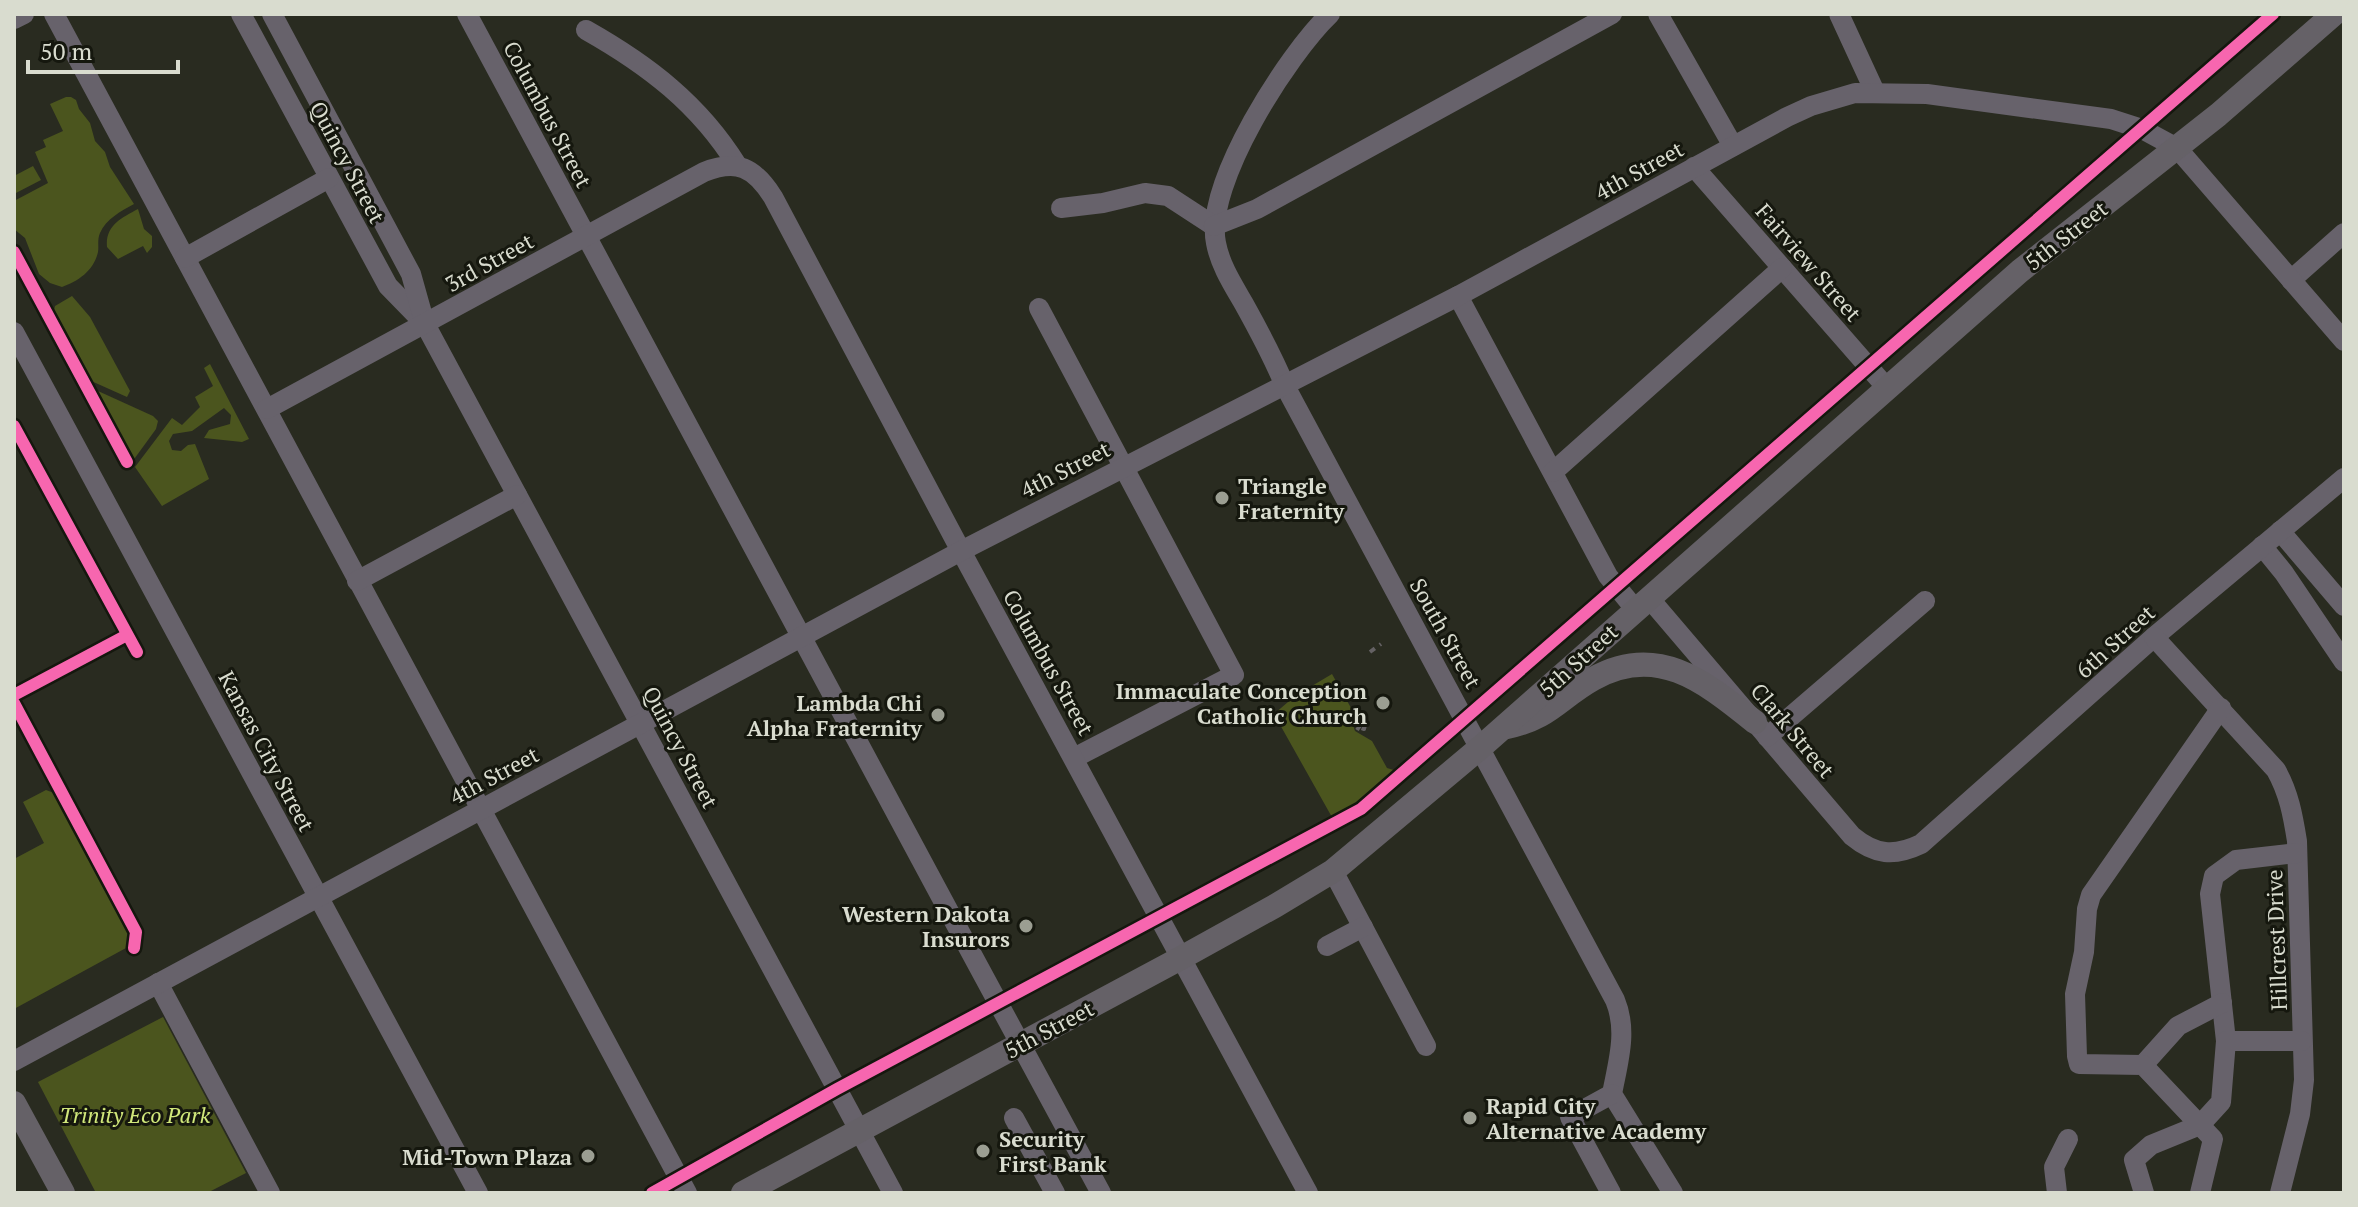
<svg xmlns="http://www.w3.org/2000/svg" width="2358" height="1207" font-family="'PT Serif',serif">
  <style>
    .green { fill: #4b551e }
    .lines { fill: none; stroke-linecap: round; stroke-linejoin: round }
    .path { stroke: #646163; stroke-width: 4; stroke-dasharray: 6 6; stroke-linecap: butt }
    .minor { stroke: #67626b; stroke-width: 20 }
    .major { stroke: #656167; stroke-width: 24 }
    .cycleway-casing { stroke: #15170e; stroke-width: 17 }
    .cycleway { stroke: #f766af; stroke-width: 12 }
    .poi-dot { fill: #9b9e92; stroke: #15170e; stroke-width: 3 }
    .labels { text-anchor: middle; dominant-baseline: central; stroke-width: 6; stroke-linejoin: round; paint-order: stroke }
    .street-label { font-size: 22px; fill: #d9dccf; stroke: #15170e }
    .poi-label { font-size: 22px; font-weight: bold; fill: #d9dccf; stroke: #15170e; text-anchor: end }
    .park-label { font-size: 22px; font-style: italic; fill: #d1e87b; stroke: #15170e }
  </style>
  <rect width="100%" height="100%" fill="#292b20"/>
  <g class="green">
    <path d="M 66,97 L 71,97 L 76,100 L 79,109 L 90,123 L 95,141 L 105,152 L 110,167 L 134,204 C 121,211 106,219 100,233 C 97,240 99,246 98,252 C 94,270 79,281 62,287 L 50,283 L 39,274 L 25,238 L 14,229 L 14,201 L 48,183 L 35,152 L 46,147 L 43,140 L 63,131 L 50,104 Z"/>
    <path d="M 33,166 L 41,180 L 14,194 L 14,176 Z"/>
    <path d="M 138,209 L 144,229 L 152,236 L 152,247 L 147,253 L 143,246 L 118,259 L 107,247 C 105,226 121,218 138,209 Z"/>
    <path d="M 72,296 L 90,317 L 130,391 L 127,397 L 89,380 L 53,315 L 55,306 Z"/>
    <path d="M 210,364 L 249,439 L 242,442 L 204,438 L 209,430 L 230,424 L 231,415 L 224,408 L 192,431 L 173,434 L 169,441 L 172,450 L 181,451 L 188,445 L 195,444 L 209,479 L 162,506 L 135,467 L 172,418 L 182,425 L 200,407 L 195,397 L 213,386 L 204,368 Z"/>
    <path d="M 98,391 L 153,416 L 158,421 L 156,429 L 132,462 L 96,395 Z"/>
    <path d="M 1332,674 L 1355,715 L 1353,725 L 1355,731 L 1372,741 L 1387,768 L 1397,771 L 1364,800 L 1333,819 L 1274,714 L 1295,696 Z"/>
    <path d="M 46,790 L 54,793 L 130,935 L 126,948 L 14,1009 L 14,859 L 44,843 L 23,802 Z"/>
    <path d="M 163,1017 L 246,1173 L 207,1193 L 96,1193 L 38,1082 Z"/>
  </g>
  <g class="lines">
    <g class="path">
      <path d="M 1370,652 L 1381,644"/>
      <path d="M 1357,730 L 1361,724 L 1365,725 L 1364,729 L 1361,728"/>
    </g>
    <g class="minor">
      <path d="M 54,14 L 687,1193"/>
      <path d="M 241,14 L 388,286 L 425,324"/>
      <path d="M 272,14 L 411,274 L 425,324 L 893,1193"/>
      <path d="M 467,14 C 679,407 888,801 1101,1193"/>
      <path d="M 1330,14 C 1288,54 1204,184 1216,243 C 1220,265 1233,285 1244,304 C 1259,331 1273,357 1285,386 L 1615,1000 C 1628,1031 1618,1062 1612,1094 L 1673,1193"/>
      <path d="M 1658,14 L 1733,146"/>
      <path d="M 1839,14 L 1875,92"/>
      <path d="M 14,19 L 24,14"/>
      <path d="M 586,30 C 648,65 699,104 737,165"/>
      <path d="M 1694,167 L 1887,388"/>
      <path d="M 1061,208 L 1103,203 L 1145,193 L 1168,196 L 1214,226"/>
      <path d="M 1214,226 L 1257,209 L 1612,14"/>
      <path d="M 185,258 L 329,178"/>
      <path d="M 2291,280 L 2344,233"/>
      <path d="M 1458,296 L 1608,576 L 1635,609"/>
      <path d="M 1039,308 L 1234,675 L 1074,758"/>
      <path d="M 14,332 L 478,1193"/>
      <path d="M 267,409 L 704,172 C 737,159 754,167 773,197 L 961,551 L 1308,1193"/>
      <path d="M 1553,472 L 1782,268"/>
      <path d="M 2280,531 L 2344,606"/>
      <path d="M 2262,546 L 2284,573 L 2344,662"/>
      <path d="M 357,581 L 517,495"/>
      <path d="M 1649,598 L 1852,836 C 1875,855 1894,857 1921,844 L 2154,637 L 2344,478"/>
      <path d="M 2154,637 L 2276,770 C 2289,793 2293,816 2297,841 L 2304,1080 L 2300,1114 L 2280,1193"/>
      <path d="M 1767,737 L 1925,601"/>
      <path d="M 1333,871 L 1426,1046"/>
      <path d="M 1327,946 L 1363,927"/>
      <path d="M 158,983 L 270,1193"/>
      <path d="M 2226,1041 L 2210,894 L 2214,876 L 2236,860 L 2297,853"/>
      <path d="M 14,1061 L 961,551 L 1458,296 L 1787,117 L 1811,106 L 1855,93 L 1927,94 L 2111,119 L 2142,129 L 2177,148 L 2344,341"/>
      <path d="M 2143,1065 L 2178,1026 L 2222,1003"/>
      <path d="M 1014,1118 L 1055,1193"/>
      <path d="M 1611,1193 L 1570,1117 L 1612,1094"/>
      <path d="M 2057,1193 L 2054,1167 L 2068,1139"/>
      <path d="M 2144,1193 L 2134,1160 L 2151,1145 L 2200,1125 L 2221,1102 L 2226,1041 L 2302,1041"/>
      <path d="M 2200,1193 L 2213,1139 L 2143,1065 L 2079,1064 L 2077,1056 L 2075,994 L 2084,952 L 2087,909 L 2091,895 L 2221,708"/>
    </g>
    <g class="major">
      <path d="M 1507,727 C 1550,718 1559,698 1593,679 C 1658,642 1706,683 1755,722"/>
      <path d="M 14,1103 L 63,1193"/>
      <path d="M 743,1193 L 1181,958 L 1275,906 L 1333,871 L 1481,747 L 2020,271 L 2218,115 L 2334,14"/>
    </g>
    <g class="cycleway-casing">
      <g id="cycleway">
        <path d="M 14,252 L 127,462"/>
        <path d="M 14,426 L 137,652"/>
        <path d="M 14,695 L 127,635"/>
        <path d="M 14,703 L 136,932 L 134,948"/>
        <path d="M 652,1193 L 837,1089 L 1361,809 L 2273,14"/>
      </g>
    </g>
    <use href="#cycleway" class="cycleway"/>
  </g>
  <g class="poi-dot">
    <circle cx="1222" cy="498" r="8"/>
    <circle cx="1383" cy="703" r="8"/>
    <circle cx="938" cy="715" r="8"/>
    <circle cx="1026" cy="926" r="8"/>
    <circle cx="1470" cy="1118" r="8"/>
    <circle cx="983" cy="1151" r="8"/>
    <circle cx="588" cy="1156" r="8"/>
  </g>
  <g class="labels">
    <g class="street-label">
      <text transform="translate(548 114) rotate(62)">Columbus Street</text>
      <text transform="translate(348 162) rotate(62)">Quincy Street</text>
      <text transform="translate(1639 170) rotate(-29)">4th Street</text>
      <text transform="translate(2066 235) rotate(-38)">5th Street</text>
      <text transform="translate(489 262) rotate(-29)">3rd Street</text>
      <text transform="translate(1809 262) rotate(49)">Fairview Street</text>
      <text transform="translate(1065 469) rotate(-27)">4th Street</text>
      <text transform="translate(1446 633) rotate(61)">South Street</text>
      <text transform="translate(2115 641) rotate(-42)">6th Street</text>
      <text transform="translate(1578 660) rotate(-42)">5th Street</text>
      <text transform="translate(1049 662) rotate(61)">Columbus Street</text>
      <text transform="translate(1793 730) rotate(50)">Clark Street</text>
      <text transform="translate(681 747) rotate(62)">Quincy Street</text>
      <text transform="translate(267 751) rotate(62)">Kansas City Street</text>
      <text transform="translate(494 775) rotate(-28)">4th Street</text>
      <text transform="translate(2276 940) rotate(-92)">Hillcrest Drive</text>
      <text transform="translate(1049 1029) rotate(-28)">5th Street</text>
    </g>
    <g class="poi-label">
      <text x="1238" y="485" text-anchor="start">Triangle<tspan x="1238" dy="25">Fraternity</tspan></text>
      <text x="1367" y="690">Immaculate Conception<tspan x="1367" dy="25">Catholic Church</tspan></text>
      <text x="922" y="702">Lambda Chi<tspan x="922" dy="25">Alpha Fraternity</tspan></text>
      <text x="1010" y="913">Western Dakota<tspan x="1010" dy="25">Insurors</tspan></text>
      <text x="1486" y="1105" text-anchor="start">Rapid City<tspan x="1486" dy="25">Alternative Academy</tspan></text>
      <text x="999" y="1138" text-anchor="start">Security<tspan x="999" dy="25">First Bank</tspan></text>
      <text x="572" y="1156">Mid-Town Plaza</text>
    </g>
    <g class="park-label">
      <text x="135" y="1114">Trinity Eco Park</text>
    </g>
  </g>
  <rect width="2358" height="1207" fill="none" stroke="#d9dccf" stroke-width="32"/>
  <path d="M28 60v12h150v-12" fill="none" stroke="#d9dccf" stroke-width="4"/>
  <text x="40" y="60" font-size="24" fill="#d9dccf" stroke="#15170e" stroke-width="6" paint-order="stroke">50 m</text>
</svg>
